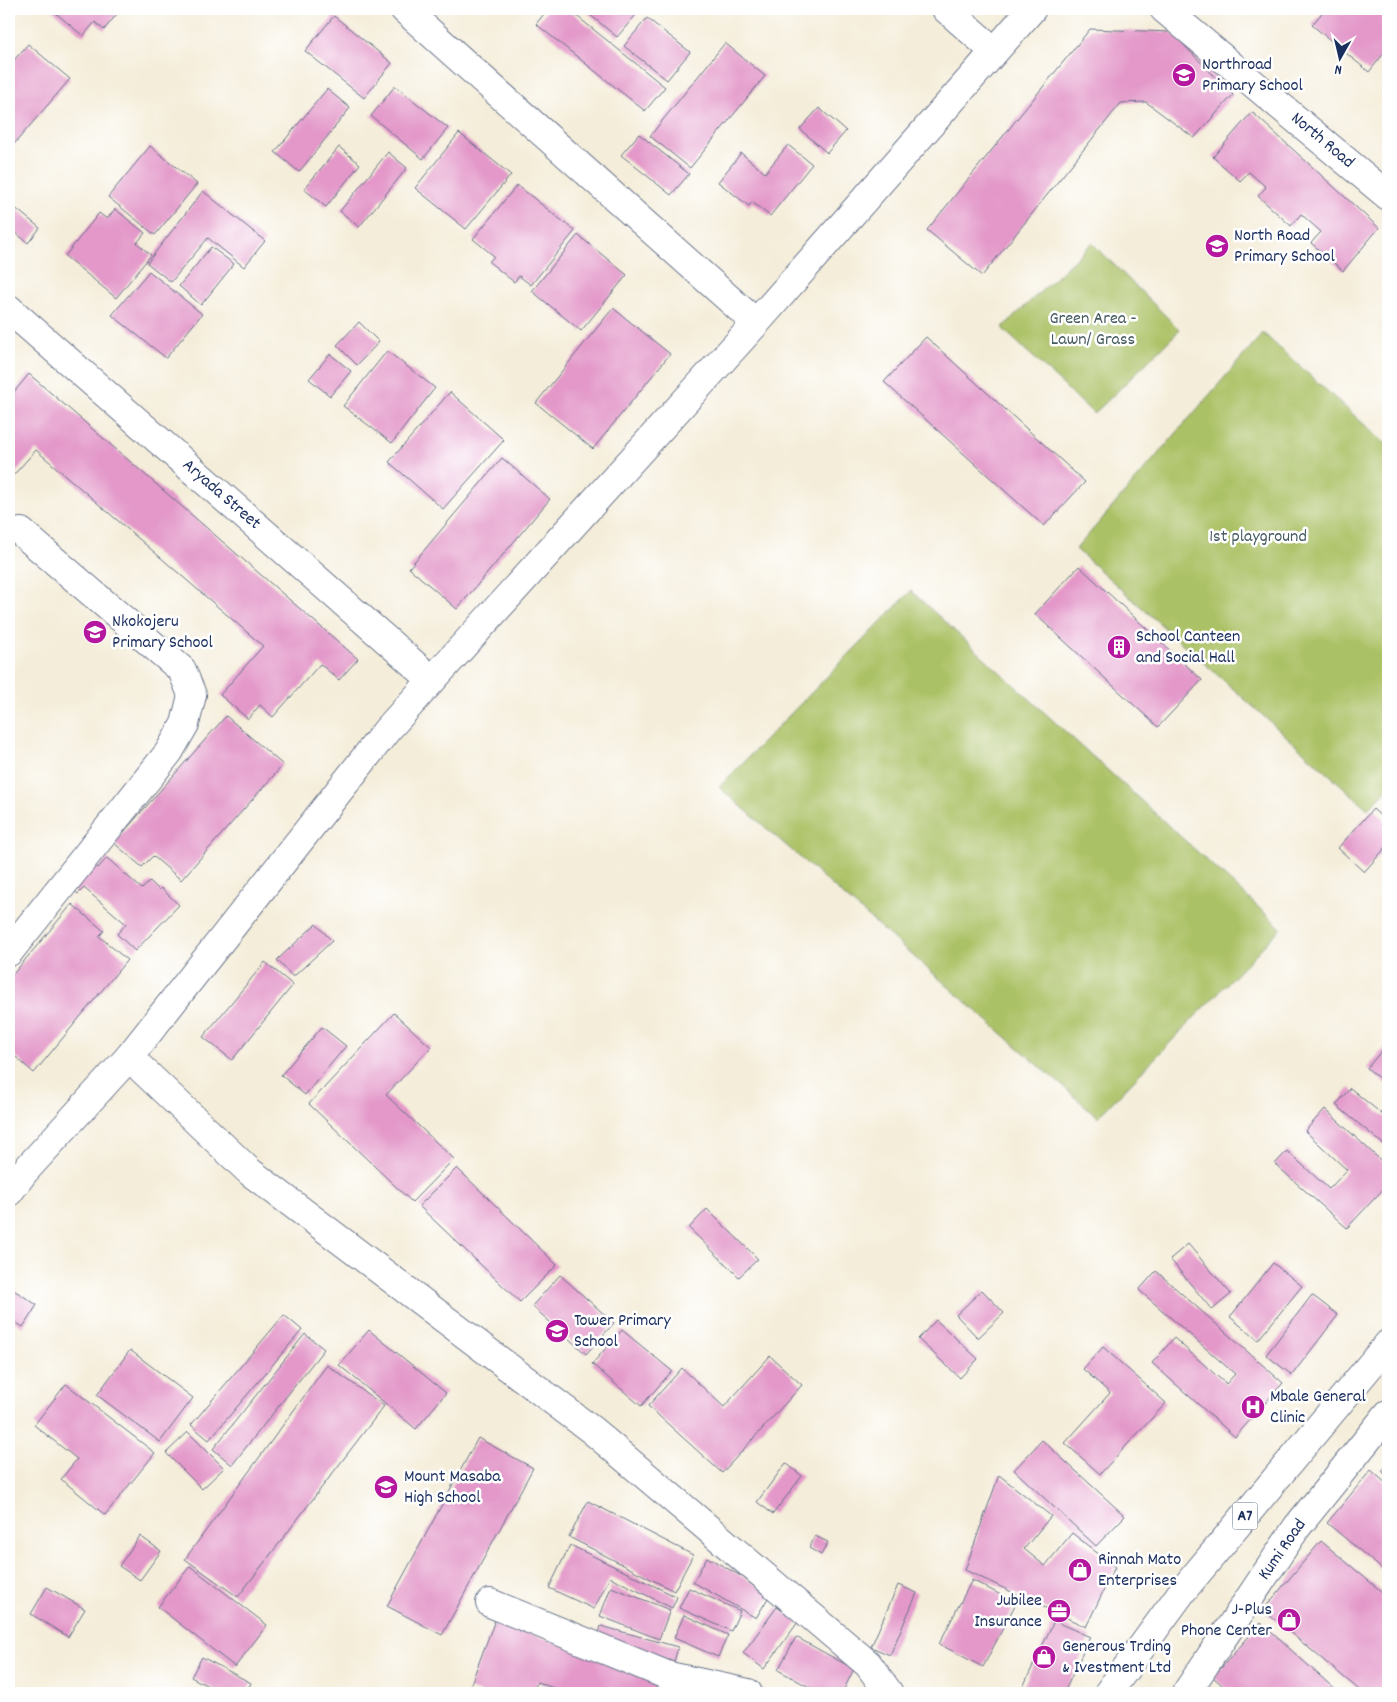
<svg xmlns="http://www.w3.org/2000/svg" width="1397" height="1702" font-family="Dekko,sans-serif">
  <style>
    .green { fill: #abc165; stroke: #637862 }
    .building { fill: #e398c9 }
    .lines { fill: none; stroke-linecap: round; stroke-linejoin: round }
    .minor-casing { stroke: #677289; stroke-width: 30 }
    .major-casing { stroke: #677289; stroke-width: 30 }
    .minor { stroke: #fff; stroke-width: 28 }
    .major { stroke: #fff; stroke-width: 28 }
    .labels { text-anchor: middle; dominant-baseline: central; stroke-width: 5; stroke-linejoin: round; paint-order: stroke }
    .shield { fill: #fff; stroke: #5f6d8e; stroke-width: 1 }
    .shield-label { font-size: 16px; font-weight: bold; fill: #1b2f5e }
    .poi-label { font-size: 18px; fill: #1b2f5e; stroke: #fff; text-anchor: start }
    .street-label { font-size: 18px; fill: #1b2f5e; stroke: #fff }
    .park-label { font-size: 18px; fill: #465b60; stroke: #fff }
  </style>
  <rect width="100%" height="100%" fill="#fff"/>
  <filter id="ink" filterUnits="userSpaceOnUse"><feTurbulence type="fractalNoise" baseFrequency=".02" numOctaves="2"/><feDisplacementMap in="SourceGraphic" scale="10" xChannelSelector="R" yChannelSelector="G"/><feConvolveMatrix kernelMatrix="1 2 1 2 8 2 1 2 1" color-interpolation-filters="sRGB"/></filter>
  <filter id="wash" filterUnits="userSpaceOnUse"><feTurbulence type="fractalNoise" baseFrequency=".0096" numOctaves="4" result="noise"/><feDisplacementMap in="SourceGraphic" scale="20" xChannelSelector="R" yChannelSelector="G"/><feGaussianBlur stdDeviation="1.12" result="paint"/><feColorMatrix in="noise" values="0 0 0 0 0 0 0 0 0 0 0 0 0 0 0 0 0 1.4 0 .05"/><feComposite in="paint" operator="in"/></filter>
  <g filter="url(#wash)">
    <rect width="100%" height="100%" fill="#f4edd9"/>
    <g class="green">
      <path d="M 1092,243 L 1180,330 L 1094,414 L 1002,328 Z"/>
      <path d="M 1263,333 L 1388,446 L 1388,789 L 1368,809 L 1076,549 Z"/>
      <path d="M 911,591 L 1281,928 L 1098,1117 L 719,787 Z"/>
    </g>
    <g id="blocks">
      <g class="building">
        <path d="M 51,9 L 121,9 L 104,30 L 95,22 L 83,36 Z"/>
        <path d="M 548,9 L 568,9 L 665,87 L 645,111 L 536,24 Z"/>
        <path d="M 583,9 L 641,9 L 617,37 Z"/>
        <path d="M 1325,9 L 1388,9 L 1388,48 L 1369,72 L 1312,25 Z"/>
        <path d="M 334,16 L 392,63 L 364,98 L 305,51 Z"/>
        <path d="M 647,18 L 690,52 L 667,80 L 624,46 Z"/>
        <path d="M 1090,29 L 1171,32 L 1233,95 L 1194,138 L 1146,102 L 1121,103 L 982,276 L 927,230 Z"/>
        <path d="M 725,43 L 765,76 L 690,168 L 650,136 Z"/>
        <path d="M 28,44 L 70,79 L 9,150 L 9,66 Z"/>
        <path d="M 395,86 L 448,128 L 423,159 L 371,116 Z"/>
        <path d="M 327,89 L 350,108 L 299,172 L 275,152 Z"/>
        <path d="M 819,108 L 846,131 L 827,153 L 800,129 Z"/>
        <path d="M 1252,112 L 1379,228 L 1343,271 L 1311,243 L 1321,232 L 1301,214 L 1291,226 L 1258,196 L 1266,187 L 1249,172 L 1240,181 L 1213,157 Z"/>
        <path d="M 459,133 L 511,175 L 466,229 L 415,188 Z"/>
        <path d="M 639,134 L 689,174 L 671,195 L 621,155 Z"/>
        <path d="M 788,145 L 812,164 L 770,216 L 752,202 L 749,206 L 718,182 L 741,153 L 765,173 Z"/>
        <path d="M 150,146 L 197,184 L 155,235 L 108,197 Z"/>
        <path d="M 339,147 L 360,164 L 326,207 L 304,189 Z"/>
        <path d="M 388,152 L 407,168 L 359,227 L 340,211 Z"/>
        <path d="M 517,185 L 575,231 L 531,285 L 519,276 L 514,282 L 489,262 L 494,256 L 473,239 Z"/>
        <path d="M 203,191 L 265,241 L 244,267 L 208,238 L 171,282 L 147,263 Z"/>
        <path d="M 9,203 L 40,228 L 28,243 L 9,227 Z"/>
        <path d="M 115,209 L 145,233 L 137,243 L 151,255 L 116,298 L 65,256 L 99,213 L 107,219 Z"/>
        <path d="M 578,235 L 627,275 L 581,331 L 532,291 Z"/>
        <path d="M 211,247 L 234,264 L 201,305 L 179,286 Z"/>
        <path d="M 149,271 L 202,314 L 166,358 L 112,315 Z"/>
        <path d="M 613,308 L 670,354 L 593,449 L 536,403 Z"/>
        <path d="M 359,322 L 379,342 L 357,365 L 337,345 Z"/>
        <path d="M 926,337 L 1085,482 L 1044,526 L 884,382 Z"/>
        <path d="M 387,351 L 435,388 L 392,443 L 343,406 Z"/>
        <path d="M 330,354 L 351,371 L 330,396 L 309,379 Z"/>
        <path d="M 29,374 L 358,659 L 339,680 L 320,664 L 273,717 L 260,705 L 248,719 L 220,695 L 263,646 L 36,450 L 9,480 L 9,398 Z"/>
        <path d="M 450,392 L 504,440 L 443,509 L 389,462 Z"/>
        <path d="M 502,458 L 550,499 L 457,609 L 409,568 Z"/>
        <path d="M 1079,566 L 1202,680 L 1158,727 L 1035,614 Z"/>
        <path d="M 226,716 L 283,765 L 181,880 L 153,856 L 142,867 L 114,843 Z"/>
        <path d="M 1373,809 L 1388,823 L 1388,845 L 1364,872 L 1338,848 Z"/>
        <path d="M 107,858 L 142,889 L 150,881 L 159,890 L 161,888 L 179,905 L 135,951 L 117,934 L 126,924 L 84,888 L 78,894 L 68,885 L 90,861 L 98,868 Z"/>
        <path d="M 72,904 L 104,931 L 99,936 L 127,960 L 34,1073 L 9,1051 L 9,979 Z"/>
        <path d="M 316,924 L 332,941 L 293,977 L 277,960 Z"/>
        <path d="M 265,962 L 293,985 L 232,1060 L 203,1037 Z"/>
        <path d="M 394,1013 L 431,1047 L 386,1095 L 454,1159 L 412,1202 L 309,1104 Z"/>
        <path d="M 322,1027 L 346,1046 L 305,1095 L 281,1075 Z"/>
        <path d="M 1384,1048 L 1388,1052 L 1388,1086 L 1367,1068 Z"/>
        <path d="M 1350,1088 L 1388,1119 L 1388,1148 L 1336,1105 Z"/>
        <path d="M 1325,1109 L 1388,1167 L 1388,1184 L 1347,1228 L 1275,1164 L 1287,1151 L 1329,1189 L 1347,1170 L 1305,1131 Z"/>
        <path d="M 457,1168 L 557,1265 L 520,1302 L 419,1206 Z"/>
        <path d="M 707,1209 L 758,1259 L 739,1277 L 689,1228 Z"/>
        <path d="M 1188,1244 L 1231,1294 L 1212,1310 L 1170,1259 Z"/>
        <path d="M 1273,1263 L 1302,1286 L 1258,1340 L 1230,1317 Z"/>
        <path d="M 1156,1271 L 1283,1383 L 1235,1437 L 1152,1363 L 1174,1338 L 1226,1384 L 1235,1374 L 1139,1290 Z"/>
        <path d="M 560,1275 L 614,1323 L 586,1354 L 532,1306 Z"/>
        <path d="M 9,1287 L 37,1305 L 23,1327 L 9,1318 Z"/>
        <path d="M 982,1290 L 1004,1313 L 978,1338 L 956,1315 Z"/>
        <path d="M 1312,1295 L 1338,1315 L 1292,1375 L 1266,1355 Z"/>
        <path d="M 284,1315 L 302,1330 L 209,1440 L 191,1425 Z"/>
        <path d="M 936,1320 L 978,1359 L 960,1378 L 918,1339 Z"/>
        <path d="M 369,1330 L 446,1393 L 416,1429 L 339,1365 Z"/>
        <path d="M 622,1330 L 672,1371 L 641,1406 L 592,1364 Z"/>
        <path d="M 305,1334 L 324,1349 L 232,1465 L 213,1449 Z"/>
        <path d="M 1103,1347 L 1166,1403 L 1100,1474 L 1065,1443 L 1110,1393 L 1083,1369 Z"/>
        <path d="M 130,1350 L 193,1398 L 160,1442 L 97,1395 Z"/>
        <path d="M 770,1356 L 802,1385 L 722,1473 L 648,1406 L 682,1368 L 724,1407 Z"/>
        <path d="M 327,1365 L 384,1406 L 238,1597 L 185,1559 Z"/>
        <path d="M 66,1384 L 155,1453 L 105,1515 L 61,1479 L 77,1459 L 34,1425 Z"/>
        <path d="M 188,1432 L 224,1468 L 202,1489 L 166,1453 Z"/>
        <path d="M 478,1438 L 533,1468 L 442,1635 L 387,1606 Z"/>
        <path d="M 1042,1440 L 1125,1516 L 1096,1546 L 1014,1470 Z"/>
        <path d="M 786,1463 L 802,1476 L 773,1514 L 757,1502 Z"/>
        <path d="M 1388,1464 L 1388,1477 L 1382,1471 Z"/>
        <path d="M 1371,1470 L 1388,1485 L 1388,1574 L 1327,1523 Z"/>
        <path d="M 999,1475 L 1051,1516 L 1024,1549 L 1045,1566 L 1072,1533 L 1115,1567 L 1086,1627 L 965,1570 Z"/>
        <path d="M 588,1501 L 693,1555 L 674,1591 L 569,1537 Z"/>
        <path d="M 140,1536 L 161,1551 L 140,1580 L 119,1566 Z"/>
        <path d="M 815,1536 L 828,1542 L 821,1555 L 809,1548 Z"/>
        <path d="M 1321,1541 L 1388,1597 L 1388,1693 L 1363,1693 L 1263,1610 Z"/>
        <path d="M 570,1545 L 677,1597 L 672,1608 L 610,1577 L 594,1609 L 549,1588 Z"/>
        <path d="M 707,1557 L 771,1593 L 756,1618 L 693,1582 Z"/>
        <path d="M 190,1566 L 267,1625 L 235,1667 L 158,1607 Z"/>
        <path d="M 972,1580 L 1016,1603 L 983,1667 L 939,1644 Z"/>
        <path d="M 898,1585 L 917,1593 L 890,1655 L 871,1647 Z"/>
        <path d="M 47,1587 L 85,1609 L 68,1637 L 31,1614 Z"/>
        <path d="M 611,1587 L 670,1610 L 659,1639 L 600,1616 Z"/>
        <path d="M 689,1588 L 740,1611 L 731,1631 L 679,1608 Z"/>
        <path d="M 777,1607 L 798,1622 L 764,1669 L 743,1653 Z"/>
        <path d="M 684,1615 L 728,1635 L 718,1657 L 674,1638 Z"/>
        <path d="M 495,1620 L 690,1693 L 567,1693 L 537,1682 L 533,1693 L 480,1693 L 469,1689 Z"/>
        <path d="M 1054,1621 L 1090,1637 L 1064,1693 L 1033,1693 L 1022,1689 Z"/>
        <path d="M 1261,1623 L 1339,1693 L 1231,1693 L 1213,1677 Z"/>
        <path d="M 601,1626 L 678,1647 L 674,1662 L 597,1640 Z"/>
        <path d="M 796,1637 L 854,1669 L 842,1693 L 820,1693 L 778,1670 Z"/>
        <path d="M 202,1657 L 251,1683 L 246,1693 L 221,1693 L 191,1677 Z"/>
      </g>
    </g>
  </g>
  <g filter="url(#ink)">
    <use href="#blocks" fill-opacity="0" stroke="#677289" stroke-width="1"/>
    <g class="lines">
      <g class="minor-casing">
        <g id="minor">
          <path d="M 404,9 L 756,323"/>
          <path d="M 946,9 L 994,51"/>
          <path d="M 1164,9 L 1388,196"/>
          <path d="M 9,309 L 432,680"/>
          <path d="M 9,952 L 169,752 L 185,724 L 192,695 L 182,670 L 21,532"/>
          <path d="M 129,1057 L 250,1172 L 593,1431 L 868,1664 L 889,1693"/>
          <path d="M 9,1192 L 24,1172 L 129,1057 L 387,730 L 756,323 L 1032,9"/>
          <path d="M 490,1603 L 669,1676 L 748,1693"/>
        </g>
      </g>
      <g class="major-casing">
        <g id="major">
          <path d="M 1108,1693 L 1184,1589 L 1388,1344"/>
          <path d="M 1186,1693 L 1297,1527 L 1388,1414"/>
        </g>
      </g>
      <use href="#minor" class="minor"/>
      <use href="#major" class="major"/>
    </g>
  </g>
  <defs>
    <g id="school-disc" transform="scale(1.25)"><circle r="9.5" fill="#b5179e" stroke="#fff"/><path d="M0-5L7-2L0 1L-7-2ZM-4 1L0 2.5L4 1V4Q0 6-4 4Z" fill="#fff"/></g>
    <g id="building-disc" transform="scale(1.25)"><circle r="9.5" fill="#b5179e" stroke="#fff"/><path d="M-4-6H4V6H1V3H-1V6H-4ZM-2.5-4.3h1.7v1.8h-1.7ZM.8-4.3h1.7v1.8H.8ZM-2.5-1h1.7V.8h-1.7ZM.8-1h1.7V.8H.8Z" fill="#fff"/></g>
    <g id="hospital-disc" transform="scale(1.25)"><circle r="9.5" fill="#b5179e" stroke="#fff"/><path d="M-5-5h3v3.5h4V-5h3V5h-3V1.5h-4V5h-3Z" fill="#fff"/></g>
    <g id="shop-disc" transform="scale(1.25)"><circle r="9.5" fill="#b5179e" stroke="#fff"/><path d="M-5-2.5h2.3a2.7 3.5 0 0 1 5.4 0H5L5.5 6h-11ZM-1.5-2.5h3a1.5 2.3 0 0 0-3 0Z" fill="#fff"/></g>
    <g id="office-disc" transform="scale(1.25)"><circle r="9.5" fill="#b5179e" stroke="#fff"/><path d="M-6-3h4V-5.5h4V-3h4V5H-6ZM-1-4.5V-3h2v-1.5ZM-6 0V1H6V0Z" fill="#fff"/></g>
  </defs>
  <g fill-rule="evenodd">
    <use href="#school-disc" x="1184" y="75"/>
    <use href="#school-disc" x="1217" y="246"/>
    <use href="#school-disc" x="95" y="632"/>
    <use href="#building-disc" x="1119" y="647"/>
    <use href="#school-disc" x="557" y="1331"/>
    <use href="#hospital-disc" x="1253" y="1407"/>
    <use href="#school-disc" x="386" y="1487"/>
    <use href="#shop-disc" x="1080" y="1570"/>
    <use href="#office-disc" x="1059" y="1611"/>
    <use href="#shop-disc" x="1289" y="1620"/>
    <use href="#shop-disc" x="1044" y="1657"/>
  </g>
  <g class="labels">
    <rect class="shield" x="1232.5" y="1502.5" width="25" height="27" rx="4"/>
    <g class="shield-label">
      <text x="1245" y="1516">A7</text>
    </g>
    <g class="poi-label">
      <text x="1202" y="65">Northroad<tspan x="1202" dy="21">Primary School</tspan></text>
      <text x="1234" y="236">North Road<tspan x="1234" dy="21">Primary School</tspan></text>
      <text x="112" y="622">Nkokojeru<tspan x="112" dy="21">Primary School</tspan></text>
      <text x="1136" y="637">School Canteen<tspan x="1136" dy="21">and Social Hall</tspan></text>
      <text x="574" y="1321">Tower Primary<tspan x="574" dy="21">School</tspan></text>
      <text x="1270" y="1397">Mbale General<tspan x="1270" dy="21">Clinic</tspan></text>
      <text x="404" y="1477">Mount Masaba<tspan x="404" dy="21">High School</tspan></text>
      <text x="1098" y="1560">Rinnah Mato<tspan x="1098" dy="21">Enterprises</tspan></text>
      <text x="1042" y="1601" text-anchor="end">Jubilee<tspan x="1042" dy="21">Insurance</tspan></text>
      <text x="1272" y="1610" text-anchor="end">J-Plus<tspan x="1272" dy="21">Phone Center</tspan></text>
      <text x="1062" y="1647">Generous Trding<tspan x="1062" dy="21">&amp; Ivestment Ltd</tspan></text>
    </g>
    <g class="street-label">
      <text transform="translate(1322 141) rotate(40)">North Road</text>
      <text transform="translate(221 495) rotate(41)">Aryada Street</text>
      <text transform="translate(1283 1550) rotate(-55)">Kumi Road</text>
    </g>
    <g class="park-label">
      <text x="1093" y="319">Green Area -<tspan x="1093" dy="21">Lawn/ Grass</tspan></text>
      <text x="1258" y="537">1st playground</text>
    </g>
  </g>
  <rect width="1397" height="1702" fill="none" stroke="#fff" stroke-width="30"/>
  <g transform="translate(1340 58) rotate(188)" stroke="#ffffff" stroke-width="4" paint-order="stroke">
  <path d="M0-4L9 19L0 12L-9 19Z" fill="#1b2f5e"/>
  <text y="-8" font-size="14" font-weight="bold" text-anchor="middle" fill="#1b2f5e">N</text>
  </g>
</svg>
